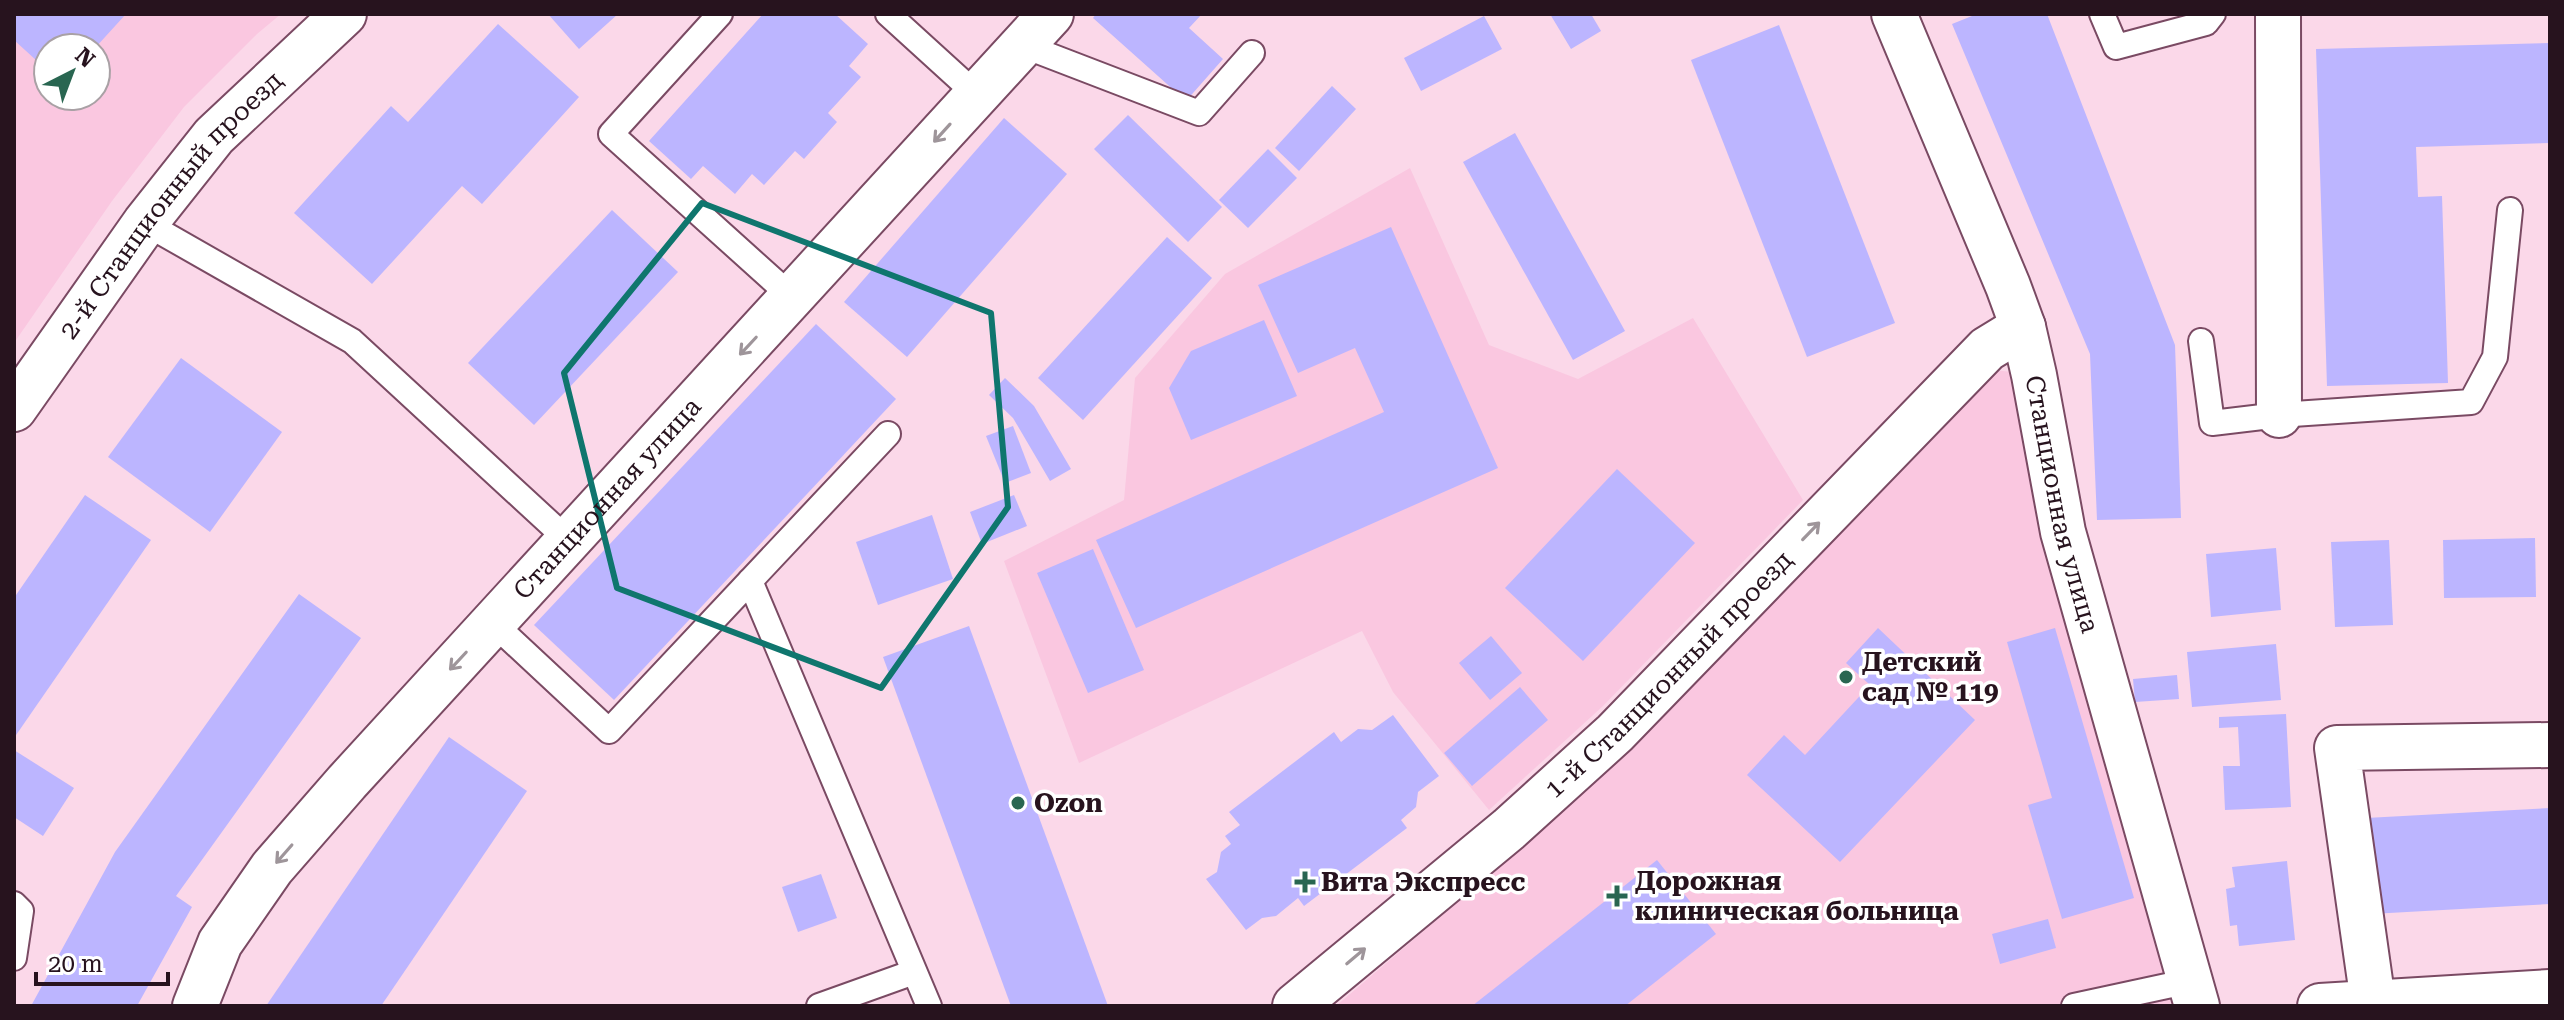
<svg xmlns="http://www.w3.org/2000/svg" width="2564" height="1020" font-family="'Roboto Serif',serif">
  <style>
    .built { fill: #fac7e0; fill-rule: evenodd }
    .building { fill: #bcb5ff }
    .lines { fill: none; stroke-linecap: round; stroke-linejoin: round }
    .service-casing { stroke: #7a4a63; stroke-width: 28 }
    .minor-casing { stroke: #7a4a63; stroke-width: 48 }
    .secondary-casing { stroke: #7a4a63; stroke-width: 48 }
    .service { stroke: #fff; stroke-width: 24 }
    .minor { stroke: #fff; stroke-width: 44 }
    .secondary { stroke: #fff; stroke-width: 44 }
    .oneway { stroke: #9e959a }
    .marked { fill: none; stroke: #0f766e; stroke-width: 6; stroke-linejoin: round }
    .poi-dot { fill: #296651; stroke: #fff; stroke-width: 3 }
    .labels { text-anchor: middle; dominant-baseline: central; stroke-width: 7; stroke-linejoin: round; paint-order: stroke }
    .street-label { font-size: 26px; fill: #27131e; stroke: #fff }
    .poi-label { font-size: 26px; font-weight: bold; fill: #27131e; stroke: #fff; text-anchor: start }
  </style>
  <rect width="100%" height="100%" fill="#fbd8e9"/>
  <g class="built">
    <path d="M 14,14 L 281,14 L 257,34 L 184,107 L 112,201 L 14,343 ZM 48,48 L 96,48 L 96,96 L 48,96 Z"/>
    <path d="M 1410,168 L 1489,345 L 1578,379 L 1693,318 L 1803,500 L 1603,706 L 1489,810 L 1393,692 L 1362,631 L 1079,763 L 1004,561 L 1124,500 L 1135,378 L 1225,274 Z"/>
    <path d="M 1995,370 L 2019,373 L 2166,970 L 2171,1006 L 1336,1006 L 1523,846 L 1627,751 Z"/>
  </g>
  <g class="building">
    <path d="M 14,14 L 126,14 L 95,48 L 48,48 L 48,71 L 14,40 Z"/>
    <path d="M 548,14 L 618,14 L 579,49 Z"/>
    <path d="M 763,14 L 835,14 L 868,44 L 849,66 L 861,77 L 828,113 L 837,122 L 804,159 L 795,151 L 764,185 L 752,174 L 735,194 L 703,166 L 691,179 L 649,141 Z"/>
    <path d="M 1096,14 L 1202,14 L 1189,28 L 1223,59 L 1186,101 L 1093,18 Z"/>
    <path d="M 1550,14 L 1591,14 L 1601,31 L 1571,49 Z"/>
    <path d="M 1977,14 L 2047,14 L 2175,345 L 2181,518 L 2097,520 L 2090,354 L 1952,24 Z"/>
    <path d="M 1484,16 L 1502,49 L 1421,91 L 1404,58 Z"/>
    <path d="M 498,24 L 579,97 L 482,204 L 462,186 L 372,284 L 294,213 L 391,106 L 408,122 Z"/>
    <path d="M 1779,25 L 1895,323 L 1807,357 L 1691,60 Z"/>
    <path d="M 2550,43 L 2550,143 L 2416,147 L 2418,197 L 2442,196 L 2448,383 L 2327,386 L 2316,49 Z"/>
    <path d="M 1332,86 L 1356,109 L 1299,171 L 1275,148 Z"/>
    <path d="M 1128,115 L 1222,207 L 1188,242 L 1094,149 Z"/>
    <path d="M 1004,118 L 1067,174 L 907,357 L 844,302 Z"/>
    <path d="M 1515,133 L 1625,331 L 1573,360 L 1463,162 Z"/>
    <path d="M 1268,149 L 1297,178 L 1248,228 L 1219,200 Z"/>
    <path d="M 612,210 L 678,272 L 534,425 L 468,363 Z"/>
    <path d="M 1391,227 L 1498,468 L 1136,628 L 1096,540 L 1384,412 L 1355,348 L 1298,373 L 1258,285 Z"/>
    <path d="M 1167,237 L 1212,278 L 1083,420 L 1038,378 Z"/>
    <path d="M 1264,320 L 1297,396 L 1191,440 L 1169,388 L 1191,351 Z"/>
    <path d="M 816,324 L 896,399 L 614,700 L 534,625 Z"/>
    <path d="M 181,358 L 282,432 L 210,532 L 108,457 Z"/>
    <path d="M 1005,378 L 1034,406 L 1071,469 L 1050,481 L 1013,418 L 989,395 Z"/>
    <path d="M 1013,426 L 1031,473 L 1005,483 L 986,436 Z"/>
    <path d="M 1617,469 L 1695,543 L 1583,661 L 1505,588 Z"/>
    <path d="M 85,495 L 151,540 L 14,738 L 14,598 Z"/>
    <path d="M 1014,495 L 1027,526 L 982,544 L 970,512 Z"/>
    <path d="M 932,515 L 953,579 L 878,605 L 856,542 Z"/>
    <path d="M 2535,538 L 2536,597 L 2444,598 L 2443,540 Z"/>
    <path d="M 2389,540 L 2393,625 L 2335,627 L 2331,542 Z"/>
    <path d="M 2276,548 L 2281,610 L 2211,617 L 2206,554 Z"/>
    <path d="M 1093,549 L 1144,670 L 1088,693 L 1037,573 Z"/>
    <path d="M 299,594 L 361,638 L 176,896 L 192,907 L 137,1006 L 31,1006 L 115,852 Z"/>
    <path d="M 969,626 L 1108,1006 L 1011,1006 L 883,657 Z"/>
    <path d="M 1878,628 L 1975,720 L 1840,862 L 1747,775 L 1784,735 L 1805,755 L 1870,685 L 1846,663 Z"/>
    <path d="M 2055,628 L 2134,898 L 2062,919 L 2028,805 L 2052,798 L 2007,642 Z"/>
    <path d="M 1491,636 L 1522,673 L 1490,700 L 1459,663 Z"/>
    <path d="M 2276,644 L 2281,700 L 2192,707 L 2187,652 Z"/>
    <path d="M 2177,675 L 2179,699 L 2135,702 L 2133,679 Z"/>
    <path d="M 1520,687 L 1548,720 L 1472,786 L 1444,753 Z"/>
    <path d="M 2286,714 L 2291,807 L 2225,810 L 2223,766 L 2240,766 L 2238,727 L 2219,728 L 2219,717 Z"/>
    <path d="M 1393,715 L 1439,776 L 1418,792 L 1416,807 L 1401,820 L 1407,828 L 1304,906 L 1298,898 L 1276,916 L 1262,918 L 1246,930 L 1206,879 L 1217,872 L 1221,852 L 1231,844 L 1225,836 L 1240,825 L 1229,812 L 1334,732 L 1341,742 L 1358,729 L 1372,730 Z"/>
    <path d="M 449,737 L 527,791 L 381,1006 L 266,1006 Z"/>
    <path d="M 14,750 L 74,788 L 43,836 L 14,817 Z"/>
    <path d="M 2550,808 L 2550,904 L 2371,914 L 2366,818 Z"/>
    <path d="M 1657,860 L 1716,934 L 1625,1006 L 1472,1006 Z"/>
    <path d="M 2287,861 L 2295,940 L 2239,946 L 2237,925 L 2230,926 L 2226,889 L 2235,887 L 2232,867 Z"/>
    <path d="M 821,874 L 837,918 L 798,932 L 782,887 Z"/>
    <path d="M 2048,919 L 2056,948 L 2000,964 L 1992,934 Z"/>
  </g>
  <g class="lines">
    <g class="service-casing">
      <g id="service">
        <path d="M 720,14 L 611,134 L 793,298"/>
        <path d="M 888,14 L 977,95"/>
        <path d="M 2102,14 L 2116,47 L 2206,23 L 2213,14"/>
        <path d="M 1022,45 L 1199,113 L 1252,53"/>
        <path d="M 145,223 L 352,341 L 569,541"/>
        <path d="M 2201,341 L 2212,423 L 2279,415 L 2471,402 L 2495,357 L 2510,210"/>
        <path d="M 750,581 L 929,1006"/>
        <path d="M 493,623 L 609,731 L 888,434"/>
        <path d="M 14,904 L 21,911 L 14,958"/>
        <path d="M 819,1006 L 914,972"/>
        <path d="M 2074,1006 L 2190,981"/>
      </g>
    </g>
    <g class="minor-casing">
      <g id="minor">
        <path id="s1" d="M 1894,14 L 2008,286 L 2023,327 L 2034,375 L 2063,532 L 2197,1006"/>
        <path d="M 2278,14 L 2279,415"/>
        <path d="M 2373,1002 L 2337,748 L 2550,745"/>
        <path id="s2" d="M 195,1006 L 220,943 L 272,868 L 347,782 L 1051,14"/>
        <path id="s3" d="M 1295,1006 L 1509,829 L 1615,733 L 1987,349 L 2023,327"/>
        <path d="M 2320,1006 L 2550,992"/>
      </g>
    </g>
    <g class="secondary-casing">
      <g id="secondary">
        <path id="s4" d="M 14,409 L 145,223 L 214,136 L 344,14"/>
      </g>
    </g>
    <use href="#service" class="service"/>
    <use href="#minor" class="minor"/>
    <use href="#secondary" class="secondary"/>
  </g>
  <defs><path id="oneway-shaft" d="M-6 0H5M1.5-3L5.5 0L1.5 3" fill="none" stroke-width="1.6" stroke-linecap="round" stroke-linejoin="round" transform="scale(2)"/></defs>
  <g class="oneway">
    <use href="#oneway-shaft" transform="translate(942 133) rotate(132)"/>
    <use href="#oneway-shaft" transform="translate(748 346) rotate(133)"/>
    <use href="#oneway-shaft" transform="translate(1811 531) rotate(-46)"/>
    <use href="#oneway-shaft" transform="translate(458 661) rotate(133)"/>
    <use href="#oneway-shaft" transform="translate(284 854) rotate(131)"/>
    <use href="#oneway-shaft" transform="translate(1356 956) rotate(-40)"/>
  </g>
  <path class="marked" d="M 702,203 L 991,313 L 1008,507 L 881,688 L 617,588 L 564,373 Z"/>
  <g class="poi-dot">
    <circle cx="1846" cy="677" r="8"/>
    <circle cx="1018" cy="803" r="8"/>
    <path d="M1301 870h8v8h8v8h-8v8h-8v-8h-8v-8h8z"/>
    <path d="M1613 884h8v8h8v8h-8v8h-8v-8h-8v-8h8z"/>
  </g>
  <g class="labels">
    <g class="street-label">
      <text stroke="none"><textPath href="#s4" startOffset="258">2-й Станционный проезд</textPath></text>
      <text stroke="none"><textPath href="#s2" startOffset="658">Станционная улица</textPath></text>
      <text stroke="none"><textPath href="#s1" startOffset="520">Станционная улица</textPath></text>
      <text stroke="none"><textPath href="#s3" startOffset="500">1-й Станционный проезд</textPath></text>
    </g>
    <g class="poi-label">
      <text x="1862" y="662">Детский<tspan x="1862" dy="30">сад № 119</tspan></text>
      <text x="1034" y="803">Ozon</text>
      <text x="1635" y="881">Дорожная<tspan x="1635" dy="30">клиническая больница</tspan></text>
      <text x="1321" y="882">Вита Экспресс</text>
    </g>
  </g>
  <rect width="2564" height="1020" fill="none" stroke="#27131e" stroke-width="32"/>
  <g transform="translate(72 72) rotate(42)"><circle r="38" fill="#ffffff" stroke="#a9a1a5" stroke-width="2"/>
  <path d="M0-6L14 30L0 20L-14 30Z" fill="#296651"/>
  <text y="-12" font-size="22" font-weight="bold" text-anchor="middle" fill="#27131e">N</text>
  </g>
  <path d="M36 972v12h132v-12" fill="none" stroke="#27131e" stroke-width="4"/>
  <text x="48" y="972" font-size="24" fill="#27131e" stroke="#ffffff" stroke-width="6" paint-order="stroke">20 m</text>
</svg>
